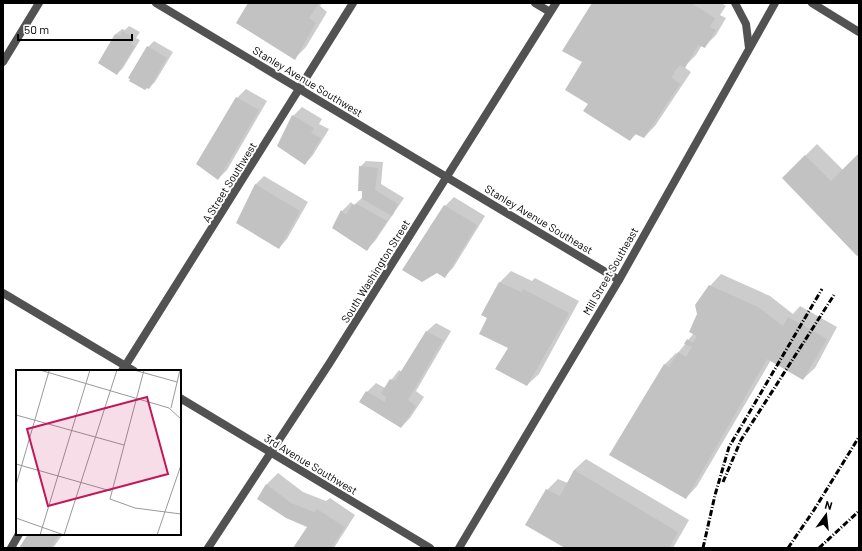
<svg xmlns="http://www.w3.org/2000/svg" width="862" height="551" font-family="Barlow,sans-serif">
  <style>
    .shadow { fill: #0003 }
    .building { fill: #c2c2c2 }
    .lines { fill: none; stroke-linecap: round; stroke-linejoin: round }
    .service { stroke: #525252; stroke-width: 8 }
    .minor { stroke: #525252; stroke-width: 8 }
    .tertiary { stroke: #525252; stroke-width: 8 }
    .rail { stroke: #000; stroke-width: 3; stroke-dasharray: 6 2 1 2; stroke-linecap: butt }
    .labels { text-anchor: middle; dominant-baseline: central; stroke-width: 4; stroke-linejoin: round; paint-order: stroke }
    .street-label { font-size: 11px; fill: #000; stroke: #fff }
    .inset-road { fill: none; stroke: #999; stroke-width: 1 }
    .view { fill: #c2185b; fill-opacity: 0.15; stroke: #c2185b; stroke-width: 2 }
    .inset-edge { fill: none; stroke: #000; stroke-width: 2 }
  </style>
  <rect width="100%" height="100%" fill="#fff"/>
  <g class="shadow">
    <path d="M 249,3 L 322,3 L 320,6 L 327,12 L 306,47 L 295,58 Z"/>
    <path d="M 593,3 L 721,3 L 726,6 L 720,15 L 726,18 L 716,35 L 705,46 L 702,45 L 696,55 L 684,67 L 691,72 L 655,126 L 644,137 L 637,133 L 630,140 L 589,103 L 583,61 Z"/>
    <path d="M 129,26 L 140,32 L 136,38 L 140,40 L 123,68 L 117,74 L 99,63 L 116,34 L 122,29 L 125,30 Z"/>
    <path d="M 154,41 L 173,52 L 155,82 L 149,88 L 148,47 Z"/>
    <path d="M 246,89 L 267,101 L 227,170 L 218,179 L 237,98 Z"/>
    <path d="M 302,107 L 322,119 L 319,124 L 329,129 L 313,155 L 305,164 L 278,146 L 293,116 Z"/>
    <path d="M 817,144 L 843,170 L 859,154 L 859,253 L 783,178 Z"/>
    <path d="M 366,161 L 383,162 L 381,184 L 404,198 L 375,241 L 366,250 L 333,228 L 342,211 L 351,202 L 354,205 L 363,197 L 360,167 Z"/>
    <path d="M 264,176 L 308,202 L 287,239 L 279,248 L 255,185 Z"/>
    <path d="M 454,197 L 485,216 L 453,268 L 445,276 L 445,206 Z"/>
    <path d="M 511,271 L 532,281 L 535,278 L 579,301 L 539,374 L 527,385 L 510,348 L 488,318 L 482,315 L 500,282 Z"/>
    <path d="M 721,274 L 770,296 L 793,314 L 800,306 L 837,327 L 815,368 L 803,379 L 771,360 L 697,486 L 686,498 L 664,365 L 676,353 L 677,354 L 694,333 L 710,286 Z"/>
    <path d="M 436,323 L 451,331 L 416,391 L 424,397 L 410,418 L 401,427 L 367,392 L 376,383 L 385,388 L 399,370 L 402,372 L 427,331 Z"/>
    <path d="M 180,395 L 187,399 L 180,408 Z"/>
    <path d="M 586,459 L 689,520 L 673,548 L 567,548 L 547,490 L 558,479 L 568,483 L 574,470 Z"/>
    <path d="M 278,473 L 303,492 L 326,501 L 330,498 L 355,515 L 334,548 L 295,548 L 309,526 L 266,485 Z"/>
    <path d="M 29,534 L 63,534 L 53,548 L 20,548 Z"/>
  </g>
  <g class="building">
    <path d="M 248,3 L 319,3 L 309,18 L 316,23 L 295,60 L 236,23 Z"/>
    <path d="M 592,3 L 617,3 L 619,5 L 620,3 L 691,3 L 715,18 L 710,27 L 716,30 L 705,48 L 698,45 L 685,68 L 680,65 L 675,71 L 672,78 L 680,84 L 644,138 L 635,134 L 630,141 L 583,111 L 588,104 L 565,90 L 582,62 L 562,51 Z"/>
    <path d="M 122,31 L 135,38 L 131,44 L 135,46 L 117,75 L 98,63 L 115,34 L 120,36 Z"/>
    <path d="M 147,46 L 167,58 L 149,89 L 147,88 L 145,90 L 129,81 L 130,79 L 128,78 Z"/>
    <path d="M 236,97 L 259,110 L 218,180 L 196,164 Z"/>
    <path d="M 292,115 L 314,128 L 311,133 L 321,138 L 305,165 L 277,146 Z"/>
    <path d="M 859,153 L 859,255 L 857,256 L 782,178 L 805,155 L 831,181 Z"/>
    <path d="M 359,166 L 378,168 L 375,190 L 398,204 L 392,216 L 362,199 L 362,191 L 358,191 Z"/>
    <path d="M 255,184 L 300,211 L 279,249 L 236,223 Z"/>
    <path d="M 357,204 L 387,221 L 367,251 L 332,228 L 341,210 L 346,215 L 352,205 Z"/>
    <path d="M 444,205 L 477,225 L 445,278 L 437,273 L 422,282 L 402,270 Z"/>
    <path d="M 499,282 L 521,292 L 523,289 L 569,313 L 527,386 L 495,369 L 508,348 L 479,334 L 487,318 L 481,315 Z"/>
    <path d="M 709,285 L 758,307 L 783,326 L 788,317 L 827,339 L 803,380 L 767,359 L 686,499 L 609,455 L 664,364 L 669,367 L 678,352 L 686,357 L 692,347 L 684,344 L 687,339 L 693,343 L 697,336 L 689,332 L 697,314 L 695,305 Z"/>
    <path d="M 426,331 L 443,340 L 408,400 L 416,406 L 401,428 L 359,402 L 366,391 L 385,402 L 386,397 L 381,393 L 390,379 L 395,381 Z"/>
    <path d="M 574,470 L 678,532 L 669,548 L 565,548 L 525,525 L 546,489 L 560,496 Z"/>
    <path d="M 266,484 L 291,503 L 314,512 L 317,509 L 345,527 L 331,548 L 293,548 L 307,527 L 286,518 L 257,499 Z"/>
    <path d="M 28,534 L 60,534 L 50,548 L 19,548 Z"/>
  </g>
  <g class="lines">
    <g class="service">
      <path d="M 535,3 L 550,12"/>
      <path d="M 735,3 L 746,24 L 749,48"/>
    </g>
    <g class="minor">
      <path d="M 812,3 L 859,32"/>
      <path d="M 3,62 L 39,3"/>
      <path d="M 448,178 L 619,280"/>
      <path d="M 3,293 L 134,371"/>
      <path d="M 122,371 L 353,3"/>
      <path d="M 180,398 L 430,548"/>
      <path d="M 11,548 L 19,534"/>
      <path d="M 459,548 L 619,280 L 775,3"/>
    </g>
    <g class="tertiary">
      <path d="M 156,3 L 448,178"/>
      <path d="M 208,548 L 329,364 L 556,3"/>
    </g>
    <g class="rail">
      <path d="M 723,482 L 741,440 L 834,295"/>
      <path d="M 703,548 L 715,495 L 729,447 L 822,289"/>
      <path d="M 788,548 L 814,510 L 859,437"/>
      <path d="M 819,548 L 859,511"/>
    </g>
  </g>
  <g class="labels">
    <g class="street-label">
      <text transform="translate(308 81) rotate(31)">Stanley Avenue Southwest</text>
      <text transform="translate(229 182) rotate(-58)">A Street Southwest</text>
      <text transform="translate(539 219) rotate(31)">Stanley Avenue Southeast</text>
      <text transform="translate(375 271) rotate(-58)">South Washington Street</text>
      <text transform="translate(610 271) rotate(-60)">Mill Street Southeast</text>
      <text transform="translate(311 464) rotate(31)">3rd Avenue Southwest</text>
    </g>
  </g>
  <g transform="translate(16 370)">
    <rect width="165" height="165" fill="#fff"/>
    <path class="inset-road" d="M 24,0 L 153,38 L 165,49M 118,0 L 161,12M 128,0 L 94,129 L 119,138 L 165,144M 155,38 L 164,0M 0,45 L 108,75M 0,94 L 95,121M 0,115 L 33,1M 0,148 L 48,165M 24,165 L 74,0M 48,165 L 101,0M 141,165 L 165,95"/>
    <path class="view" d="M 131,27 L 152,104 L 32,136 L 11,59 Z"/>
    <rect width="165" height="165" class="inset-edge"/>
  </g>
  <rect width="862" height="551" fill="none" stroke="#000000" stroke-width="8"/>
  <g transform="translate(826 515) rotate(15)" stroke="#ffffff" stroke-width="3" paint-order="stroke">
  <path d="M0-3L7 15L0 10L-7 15Z" fill="#000000"/>
  <text y="-6" font-size="11" font-weight="bold" text-anchor="middle" fill="#000000">N</text>
  </g>
  <path d="M18 34v6h114v-6" fill="none" stroke="#000000" stroke-width="2"/>
  <text x="24" y="34" font-size="12" fill="#000000" stroke="#ffffff" stroke-width="3" paint-order="stroke">50 m</text>
</svg>
